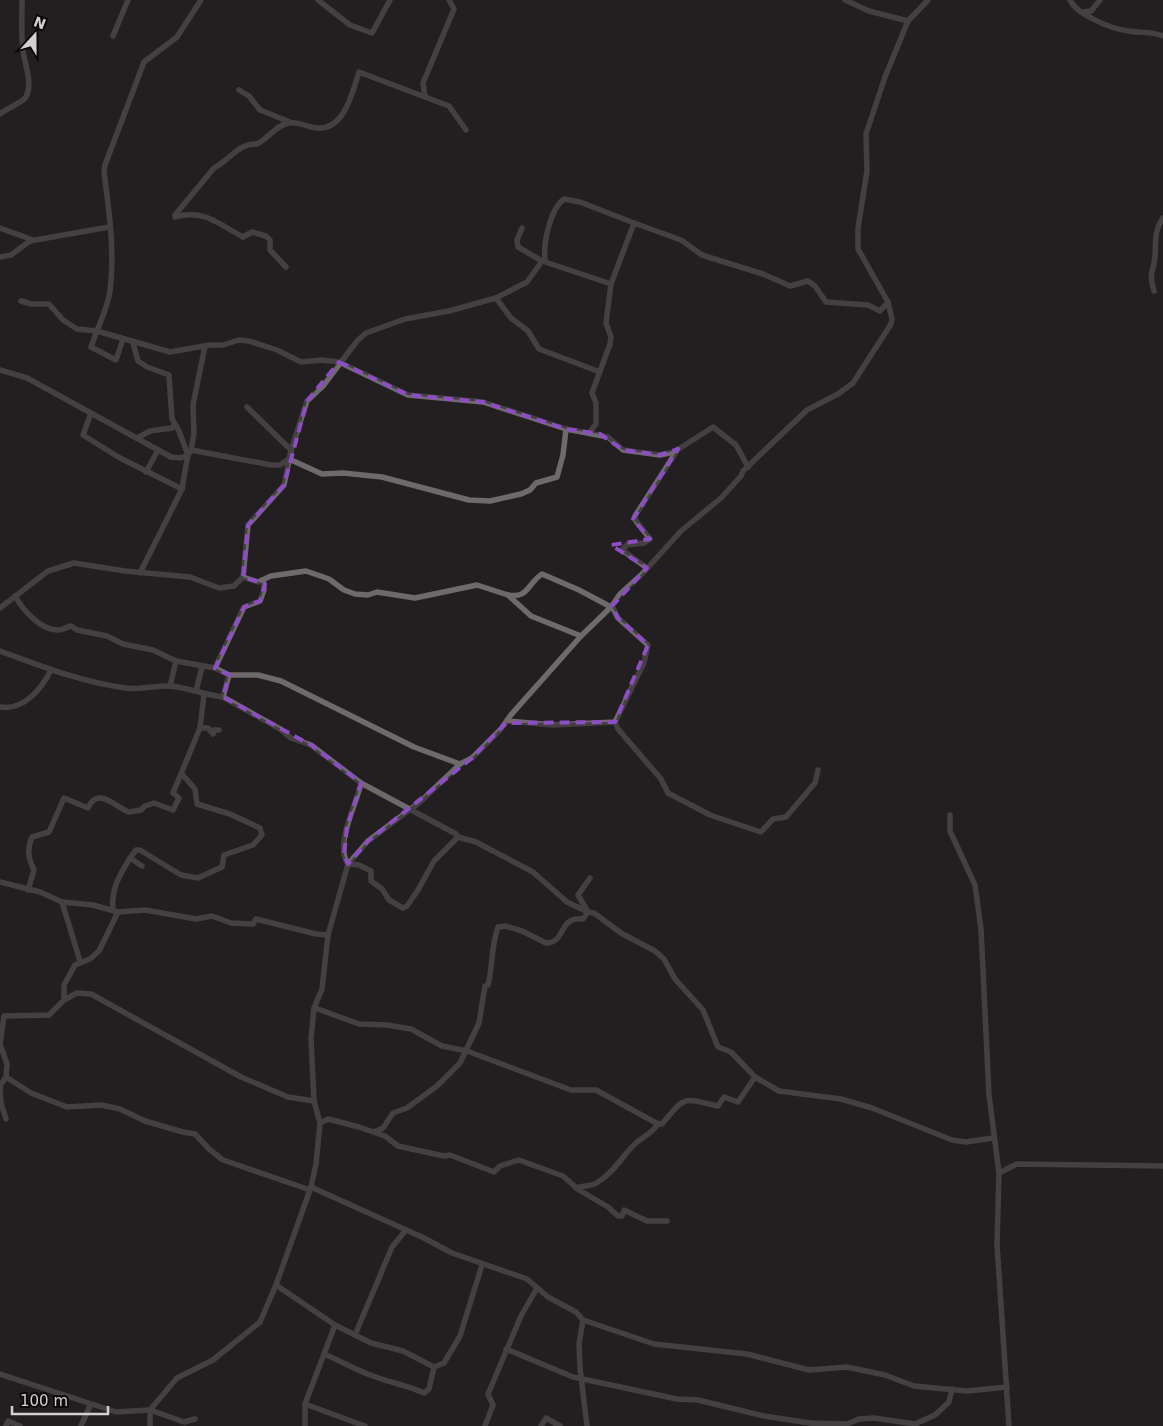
<svg xmlns="http://www.w3.org/2000/svg" width="1163" height="1426" font-family="'DejaVu Sans',sans-serif">
  <style>
    .lines { fill: none; stroke-linecap: round; stroke-linejoin: round }
    .minor { stroke: #6e696b; stroke-width: 5.5 }
    .marked { fill: none; stroke: #8d4dc3; stroke-width: 4; stroke-dasharray: 10 6; stroke-linejoin: round }
  </style>
  <rect width="100%" height="100%" fill="#231f20"/>
  <g class="lines">
    <g class="minor">
      <path d="M 318,0 L 350,25 L 372,33 L 390,0"/>
      <path d="M 1070,0 C 1077,15 1112,29 1128,31 C 1140,33 1151,31 1163,36"/>
      <path d="M 1083,12 L 1091,11 L 1100,0"/>
      <path d="M 908,21 L 928,0"/>
      <path d="M 113,36 L 128,0"/>
      <path d="M 239,90 L 249,96 L 260,110 L 290,122"/>
      <path d="M 425,97 L 449,106 L 466,130"/>
      <path d="M 0,114 C 6,109 23,102 26,97 C 33,83 25,65 23,51 C 21,34 22,17 22,0"/>
      <path d="M 0,228 L 33,240"/>
      <path d="M 522,228 L 517,240 L 518,247 L 542,261"/>
      <path d="M 0,257 L 11,255 L 30,241 L 109,227"/>
      <path d="M 545,260 C 543,244 550,209 564,199 L 580,202 L 634,223"/>
      <path d="M 286,267 L 270,250 L 270,240 L 266,236 L 252,232 L 243,237 C 218,224 205,209 175,217 L 175,215 L 214,168 C 230,160 238,143 257,144 C 267,139 278,124 289,123 C 298,121 309,128 319,128 C 345,129 353,90 359,72 L 425,97 L 423,83 L 454,9 L 449,0"/>
      <path d="M 1154,291 C 1148,270 1154,273 1155,256 C 1156,241 1154,231 1163,218"/>
      <path d="M 496,298 L 511,318 L 528,331 L 539,349 L 600,372"/>
      <path d="M 21,301 L 31,304 L 49,304 L 63,320 L 77,329 L 97,331 C 102,318 108,305 110,291 C 115,252 109,210 104,172 L 105,165 L 144,62 L 177,37 L 201,0"/>
      <path d="M 123,339 L 116,360 L 91,347 L 97,331 L 170,352 L 210,345 L 223,345 L 239,340 L 249,341 L 277,350 L 301,362 L 322,360 L 339,362 L 408,395 L 483,402 L 566,429 L 563,455 L 557,477 L 536,483 L 530,490 L 521,494 L 490,501 L 469,500 L 382,477 L 343,473 L 322,474 L 289,459 L 280,465 L 271,465 L 191,450"/>
      <path d="M 133,343 L 138,361 L 147,367 L 169,375 L 172,419 L 179,431 L 188,455 L 186,465 L 182,489 L 140,573"/>
      <path d="M 0,370 L 27,378 L 171,457 L 180,458 L 188,455 L 191,450 L 194,433 L 193,405 L 205,346"/>
      <path d="M 247,407 L 291,450"/>
      <path d="M 91,413 L 83,435 L 120,458 L 182,489"/>
      <path d="M 566,429 L 608,437 L 623,450 L 660,455 L 674,452 L 713,427 L 736,445 L 748,467"/>
      <path d="M 590,432 L 596,424 L 596,403 L 592,393 L 610,344 L 611,337 L 606,323 L 611,284"/>
      <path d="M 137,438 L 150,431 L 172,428 L 174,425"/>
      <path d="M 146,472 L 158,450"/>
      <path d="M 647,568 L 622,550 L 627,545 L 644,543 L 650,539 L 636,521 L 635,516 L 678,449"/>
      <path d="M 243,577 L 258,582 L 271,576 L 306,571 L 329,579 L 344,590 L 355,594 L 368,595 L 377,592 L 415,598 L 477,585 L 508,595 L 531,616 L 581,636"/>
      <path d="M 508,595 C 528,599 528,583 542,574 L 579,590 L 611,607"/>
      <path d="M 15,596 C 23,610 41,631 59,630 C 62,630 67,627 71,626 L 77,630 L 107,636 L 123,644 L 153,650 L 176,661 L 170,686"/>
      <path d="M 0,608 L 48,571 L 74,563 L 125,571 L 190,577 L 219,588 L 234,586 L 243,577 L 248,525 L 284,485 L 291,450 L 307,401 L 323,386 L 357,341 L 366,333 L 405,319 L 449,311 L 496,298 L 527,282 L 542,261 L 611,284 L 634,223 L 681,240 L 702,255 L 763,274 L 790,286 L 808,281 L 815,286 L 826,302 L 868,305 L 880,311 L 888,302"/>
      <path d="M 0,651 C 41,666 81,682 125,688 C 140,690 156,685 171,686 C 189,688 205,695 223,697 L 229,675 L 258,675 L 281,681 L 414,747 L 460,764"/>
      <path d="M 176,661 L 215,668"/>
      <path d="M 229,675 L 215,668 L 244,607 L 260,601 L 264,590 L 263,580"/>
      <path d="M 196,691 L 202,667"/>
      <path d="M 223,697 L 280,729 L 291,738 L 311,745 L 361,783 L 456,834 L 458,837 L 434,861 L 418,890 L 407,906 L 403,908 L 389,900 L 382,889 L 371,881 L 371,871 L 359,865 L 348,864 C 334,844 357,804 361,783"/>
      <path d="M 0,707 C 24,711 42,688 51,670"/>
      <path d="M 507,721 L 553,725 L 615,722 L 644,663 L 648,645 L 618,618 L 612,606"/>
      <path d="M 615,722 L 618,729 L 661,779 L 668,793 L 710,815 L 761,832 L 773,819 L 786,817 L 815,783 L 818,770"/>
      <path d="M 200,728 L 208,728 L 213,734 L 214,730 L 219,730"/>
      <path d="M 950,815 L 950,831 L 975,885 L 981,929 L 989,1095 L 999,1173 L 997,1244 L 1009,1426"/>
      <path d="M 458,837 L 476,842 L 533,872 L 567,902 L 588,912 L 594,913 L 621,933 L 655,951 L 664,959 L 675,979 L 703,1010 L 718,1047 L 731,1052 L 755,1077 L 779,1091 L 841,1099 L 872,1108 L 952,1140 L 966,1142 L 993,1138"/>
      <path d="M 142,866 L 130,858 L 136,850 L 140,850 L 181,875 L 198,878 L 222,867 L 224,855 L 253,845 L 262,835 L 260,828 L 230,814 L 197,804 L 195,789 L 182,774"/>
      <path d="M 0,882 L 40,892 L 62,902 L 93,905 L 118,912 L 145,910 L 196,919 L 212,916 L 231,923 L 253,924 L 256,919 L 316,934 L 328,935"/>
      <path d="M 28,890 L 34,870 C 28,858 27,849 32,837 L 49,832 L 64,798 L 88,808 C 98,785 116,808 129,812 L 141,810 L 145,806 L 154,803 L 173,810 L 179,798 L 173,793 L 200,728 L 204,695"/>
      <path d="M 62,902 L 80,961"/>
      <path d="M 113,910 C 111,889 119,876 130,858"/>
      <path d="M 64,1000 L 77,993 L 91,994 L 241,1077 L 288,1097 L 314,1101"/>
      <path d="M 315,1008 L 359,1024 L 387,1025 L 411,1029 L 442,1046 L 467,1051 L 571,1090 L 596,1090 L 658,1124"/>
      <path d="M 6,1077 L 31,1093 L 67,1107 L 101,1105 L 120,1109 L 145,1121 L 183,1132 L 195,1134 L 209,1149 L 223,1160 L 310,1190"/>
      <path d="M 6,1119 L 1,1103 L 0,1086 L 6,1077 L 7,1064 L 0,1044 L 4,1016 L 49,1015 L 64,1000 L 64,985 L 75,965 L 90,959 L 99,951 L 118,912"/>
      <path d="M 320,1123 L 328,1119 L 359,1127 L 385,1136 L 398,1146 L 444,1156 L 450,1155 L 494,1172 L 500,1166 L 519,1160 L 563,1176 L 579,1190 L 608,1207 L 618,1216 L 622,1216 L 624,1210 L 647,1221 L 667,1221"/>
      <path d="M 374,1132 L 383,1128 L 393,1113 L 407,1108 L 437,1086 L 460,1063 L 479,1023 L 485,986 L 488,985 C 493,965 491,946 498,927 L 505,926 L 522,931 L 546,943 C 567,942 558,916 583,919 L 588,912 L 578,895 L 590,878"/>
      <path d="M 999,1173 L 1017,1164 L 1163,1166"/>
      <path d="M 311,1187 L 424,1238 L 452,1253 L 527,1279 L 548,1297 L 576,1312 L 583,1320 L 654,1344 L 747,1354 L 809,1370 L 847,1367 L 885,1375 L 914,1386 L 967,1391 L 1007,1387"/>
      <path d="M 576,1188 C 584,1185 591,1187 598,1182 C 615,1172 623,1154 637,1142 C 645,1136 652,1133 658,1124 L 662,1124 C 686,1095 682,1098 718,1106 L 724,1097 L 738,1102 L 755,1077"/>
      <path d="M 482,1265 L 460,1336 L 444,1363 L 434,1367 L 403,1351 L 371,1343 L 335,1325 L 276,1285 L 311,1187 L 316,1164 L 320,1123 L 314,1101 L 311,1039 L 314,1008 L 322,989 L 328,935 L 348,864 L 368,841 L 420,802 L 460,764 L 472,758 L 501,729 L 510,716 L 581,636 L 611,607 L 620,594 L 642,574 L 681,531 L 721,498 L 741,476 L 743,471 L 807,410 L 838,394 L 853,383 L 891,324 L 892,319 L 888,302 L 858,249 L 858,228 L 867,171 L 866,134 L 885,77 L 908,21 L 869,11 L 845,0"/>
      <path d="M 583,1320 L 579,1344 L 580,1368 L 587,1426"/>
      <path d="M 335,1325 L 305,1404 L 365,1426"/>
      <path d="M 355,1335 L 392,1247 L 406,1230"/>
      <path d="M 506,1349 L 573,1377 L 677,1399 L 698,1400 L 764,1416 L 810,1423 L 847,1424 L 859,1419 L 874,1418 L 915,1424 L 935,1415 L 949,1402 L 952,1389"/>
      <path d="M 324,1354 C 341,1361 356,1370 373,1376 C 391,1383 407,1385 424,1393 L 429,1389 L 434,1367"/>
      <path d="M 0,1374 L 116,1412 L 150,1410 L 184,1422 L 195,1419"/>
      <path d="M 6,1426 L 8,1421 L 20,1426"/>
      <path d="M 81,1426 L 90,1406"/>
      <path d="M 150,1426 L 150,1410 L 177,1378 L 213,1360 L 260,1322 L 276,1285"/>
      <path d="M 305,1426 L 305,1404"/>
      <path d="M 485,1426 L 493,1405 L 488,1394 L 521,1316 L 537,1288"/>
      <path d="M 541,1426 L 546,1418 L 560,1426"/>
    </g>
  </g>
  <path d="M0 0H1163V1426H0ZM 339,362 L 408,395 L 483,402 L 566,429 L 600,434 L 623,450 L 660,455 L 678,449 L 633,519 L 650,539 L 611,545 L 647,568 L 612,606 L 618,618 L 648,645 L 615,722 L 506,723 L 472,758 L 368,841 L 348,864 L 344,855 L 347,827 L 361,783 L 311,745 L 223,697 L 229,675 L 215,668 L 244,607 L 260,601 L 265,584 L 243,577 L 248,525 L 284,485 L 307,401 Z" fill="#231f20" fill-opacity=".55" fill-rule="evenodd"/>
  <path class="marked" d="M 339,362 L 408,395 L 483,402 L 566,429 L 600,434 L 623,450 L 660,455 L 678,449 L 633,519 L 650,539 L 611,545 L 647,568 L 612,606 L 618,618 L 648,645 L 615,722 L 506,723 L 472,758 L 368,841 L 348,864 L 344,855 L 347,827 L 361,783 L 311,745 L 223,697 L 229,675 L 215,668 L 244,607 L 260,601 L 265,584 L 243,577 L 248,525 L 284,485 L 307,401 Z"/>
  <g transform="translate(35 35) rotate(21)" stroke="#0b090a" stroke-width="4" paint-order="stroke">
  <path d="M0-4L9 19L0 12L-9 19Z" fill="#d3d0d1"/>
  <text y="-8" font-size="14" font-weight="bold" text-anchor="middle" fill="#d3d0d1">N</text>
  </g>
  <path d="M12 1406v8h96v-8" fill="none" stroke="#d3d0d1" stroke-width="2.5"/>
  <text x="20" y="1406" font-size="15" fill="#d3d0d1" stroke="#0b090a" stroke-width="4" paint-order="stroke">100 m</text>
</svg>
